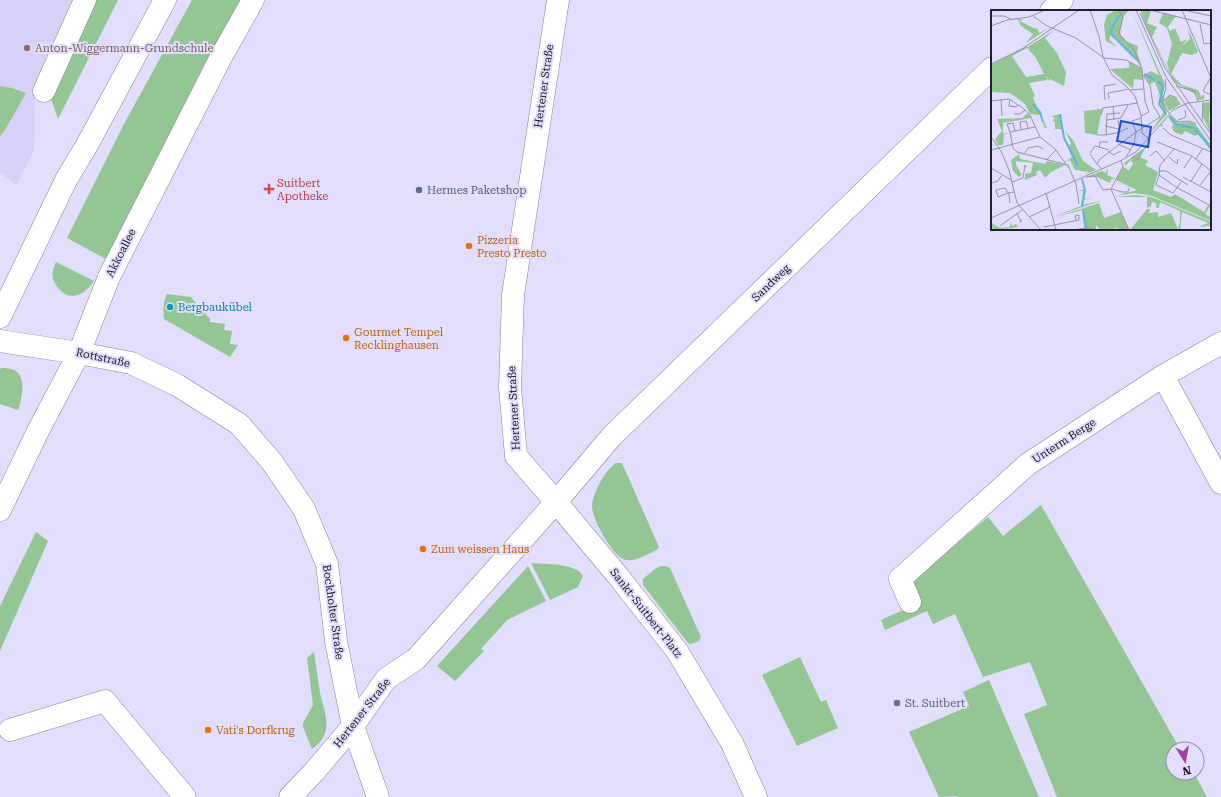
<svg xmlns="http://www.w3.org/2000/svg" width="1221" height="797" font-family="'Roboto Serif',serif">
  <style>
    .built { fill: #d7d1f8 }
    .green { fill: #93c694 }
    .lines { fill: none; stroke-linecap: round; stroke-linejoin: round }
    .minor-casing { stroke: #86819f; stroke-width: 23 }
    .tertiary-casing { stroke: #86819f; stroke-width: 23 }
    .secondary-casing { stroke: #86819f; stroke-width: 23 }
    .minor { stroke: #fff; stroke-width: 22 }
    .tertiary { stroke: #fff; stroke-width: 22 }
    .secondary { stroke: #fff; stroke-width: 22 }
    .education-dot { fill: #8d6e63; stroke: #e2defe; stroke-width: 1.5 }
    .health-dot { fill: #e0444e; stroke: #e2defe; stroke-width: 1.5 }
    .service-dot { fill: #5c6f8a; stroke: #e2defe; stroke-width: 1.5 }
    .food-dot { fill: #e8710a; stroke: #e2defe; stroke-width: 1.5 }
    .culture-dot { fill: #0f9aa8; stroke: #e2defe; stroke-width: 1.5 }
    .worship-dot { fill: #6b7280; stroke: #e2defe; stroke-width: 1.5 }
    .labels { text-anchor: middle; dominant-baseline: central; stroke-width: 4; stroke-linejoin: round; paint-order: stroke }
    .education-label { font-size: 11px; fill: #785e54; stroke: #e2defe; text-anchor: start }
    .street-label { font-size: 11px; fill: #22202c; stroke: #e2defe }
    .health-label { font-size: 11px; fill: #be3a42; stroke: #e2defe; text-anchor: start }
    .service-label { font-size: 11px; fill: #4e5e75; stroke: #e2defe; text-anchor: start }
    .food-label { font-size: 11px; fill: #c56008; stroke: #e2defe; text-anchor: start }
    .culture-label { font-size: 11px; fill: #0d838f; stroke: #e2defe; text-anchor: start }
    .worship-label { font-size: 11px; fill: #5b616d; stroke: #e2defe; text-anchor: start }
    .inset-river { fill: none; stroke: #5db7dc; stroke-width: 2 }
    .inset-road { fill: none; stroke: #9592aa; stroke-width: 1 }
    .view { fill: #1d4ed8; fill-opacity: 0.15; stroke: #1d4ed8; stroke-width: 2 }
    .inset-edge { fill: none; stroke: #22202c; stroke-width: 2 }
  </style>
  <rect width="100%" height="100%" fill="#e2defe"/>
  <path class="built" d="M 0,0 L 74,0 L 35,97 L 34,151 L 16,185 L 0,172 Z"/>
  <g class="green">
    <path d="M 93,0 L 118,0 L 58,119 L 49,93 Z"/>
    <path d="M 192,0 L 240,0 L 202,69 L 106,259 L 67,238 L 124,124 Z"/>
    <path d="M 0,86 L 12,88 L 26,93 L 5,130 L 0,136 Z"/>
    <path d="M 56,262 L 94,281 C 89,288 83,295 73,296 C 62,296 50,282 53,271 C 53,268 55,265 56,262 Z"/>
    <path d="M 167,294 L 191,297 L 208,317 L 210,318 L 210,322 L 225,324 L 224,330 L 232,331 L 230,344 L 238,345 L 230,357 L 164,319 C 163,310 163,303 167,294 Z"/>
    <path d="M 2,368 C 28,367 24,392 18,410 L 0,404 L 0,369 Z"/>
    <path d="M 616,463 L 622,463 L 659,547 C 656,552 649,553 644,556 C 637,559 630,562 623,559 C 611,553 593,520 592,507 C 592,494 605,470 616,463 Z"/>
    <path d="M 1041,505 L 1180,749 L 1173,749 L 1173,773 L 1194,773 L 1207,797 L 1057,797 L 1024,714 L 1047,705 L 1030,662 L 983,677 L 955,614 L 933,624 L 927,611 L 885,630 L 881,620 L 916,604 L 910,583 L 988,517 L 1003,536 Z"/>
    <path d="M 36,532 L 48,541 L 0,651 L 0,606 Z"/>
    <path d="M 531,563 C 544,564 577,563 583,576 L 578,587 L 550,600 Z"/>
    <path d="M 528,566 L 546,601 L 507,620 L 481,649 L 484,651 L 455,681 L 437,666 Z"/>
    <path d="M 661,566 L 666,566 L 670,568 L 701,637 L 699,641 L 691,644 L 688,643 L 643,585 L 643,579 L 655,569 Z"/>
    <path d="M 314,652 C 316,666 318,679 320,693 C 325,715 335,733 312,749 L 303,727 L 303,723 L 313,705 L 307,658 Z"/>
    <path d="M 800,657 L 821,702 L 826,700 L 838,728 L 797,746 L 762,675 Z"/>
    <path d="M 989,680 L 1039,797 L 958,797 L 957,796 L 939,797 L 909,732 L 969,706 L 963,692 Z"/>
  </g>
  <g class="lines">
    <g class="minor-casing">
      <g id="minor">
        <path d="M 1051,11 L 1062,0"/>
        <path d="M 44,91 L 85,0"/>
        <path d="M 1163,376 L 1221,343"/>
        <path d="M 910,602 L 900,579 L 1028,464 L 1163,376 L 1221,483"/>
        <path d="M 10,730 L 105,701 L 185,797"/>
        <path d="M 290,797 L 313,773 L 353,726 L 386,679 L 416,659 L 556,502 L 516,456 L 510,387 L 513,295 L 558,0"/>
        <path d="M 756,797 L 732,743 L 677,651 L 618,576 L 556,502 L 612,436 L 992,68"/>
      </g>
    </g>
    <g class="tertiary-casing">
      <path id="tertiary" d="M 0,341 L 79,353 L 131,363 L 177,385 L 239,424 L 272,462 L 304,509 L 327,564 L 336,641 L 353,726 L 378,797"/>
    </g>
    <g class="secondary-casing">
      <g id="secondary">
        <path d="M 0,317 L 66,180 L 87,145 L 165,0"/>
        <path d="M 0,510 L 38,431 L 79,353 L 109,277 L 221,57 L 253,0"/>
      </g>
    </g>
    <use href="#minor" class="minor"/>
    <use href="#tertiary" class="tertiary"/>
    <use href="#secondary" class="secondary"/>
  </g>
  <circle class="education-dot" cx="27" cy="48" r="4"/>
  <path class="health-dot" d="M267 183h4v4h4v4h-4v4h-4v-4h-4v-4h4z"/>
  <circle class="service-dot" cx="419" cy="190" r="4"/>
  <g class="food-dot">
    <circle cx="469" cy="246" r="4"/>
    <circle cx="346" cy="338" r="4"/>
    <circle cx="423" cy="549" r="4"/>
    <circle cx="208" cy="730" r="4"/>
  </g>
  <circle class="culture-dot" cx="170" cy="307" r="4"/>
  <circle class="worship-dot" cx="897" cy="703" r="4"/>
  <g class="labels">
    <g class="education-label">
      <text x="35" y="48">Anton-Wiggermann-Grundschule</text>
    </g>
    <g class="street-label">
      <text transform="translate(544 86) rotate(-82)">Hertener Straße</text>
      <text transform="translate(121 253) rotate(-63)">Akkoallee</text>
      <text transform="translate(771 283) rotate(-44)">Sandweg</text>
      <text transform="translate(103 358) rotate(12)">Rottstraße</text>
      <text transform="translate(514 408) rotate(-93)">Hertener Straße</text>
      <text transform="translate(1064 441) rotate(-33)">Unterm Berge</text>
      <text transform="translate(333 612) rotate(82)">Bockholter Straße</text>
      <text transform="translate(646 613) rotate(52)">Sankt-Suitbert-Platz</text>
      <text transform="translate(362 713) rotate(-52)">Hertener Straße</text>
    </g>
    <g class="health-label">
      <text x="277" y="183">Suitbert<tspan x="277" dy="13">Apotheke</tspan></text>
    </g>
    <g class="service-label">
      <text x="427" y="190">Hermes Paketshop</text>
    </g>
    <g class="food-label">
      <text x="477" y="240">Pizzeria<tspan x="477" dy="13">Presto Presto</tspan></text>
      <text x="354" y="332">Gourmet Tempel<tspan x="354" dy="13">Recklinghausen</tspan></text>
      <text x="431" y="549">Zum weissen Haus</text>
      <text x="216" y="730">Vati's Dorfkrug</text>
    </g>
    <g class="culture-label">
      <text x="178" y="307">Bergbaukübel</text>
    </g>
    <g class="worship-label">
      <text x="905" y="703">St. Suitbert</text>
    </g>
  </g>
  <g transform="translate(991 10)">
    <rect width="220" height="220" fill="#e2defe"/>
    <path d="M 125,0 L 138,0 L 132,7 L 129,20 L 130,26 L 135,31 L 147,36 L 146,42 L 151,57 L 125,28 L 120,25 L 118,29 L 126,37 L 115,31 L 113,14 L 116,5 ZM 141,0 L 174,74 L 172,84 L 176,104 L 158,124 L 173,102 L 168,94 L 170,83 L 166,87 L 168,83 L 164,72 L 159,74 L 153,65 L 160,61 L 168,65 ZM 149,0 L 160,1 L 156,13 L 166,17 L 161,27 L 176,57 L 179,61 L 176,54 L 181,34 L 176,18 L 168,13 L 172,3 L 185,6 L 177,17 L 179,21 L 184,18 L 190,32 L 196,29 L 191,36 L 199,29 L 197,19 L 207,42 L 201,45 L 191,43 L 180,64 L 191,75 L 207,80 L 210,87 L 213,84 L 213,89 L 207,90 L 206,85 L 183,72 L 157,21 ZM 32,9 L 29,11 L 45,19 L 46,18 L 48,23 L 58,18 L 35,33 L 42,24 L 30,16 L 27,10 L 20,10 ZM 63,20 L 54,28 L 66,43 L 75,62 L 73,76 L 59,69 L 57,71 L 55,65 L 56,70 L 38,73 L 44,86 L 42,88 L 56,118 L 54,118 L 49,105 L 39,104 L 34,94 L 19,83 L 0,82 L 0,55 L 36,36 L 39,41 L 37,37 ZM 36,38 L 45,48 L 53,64 L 35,67 L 21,46 ZM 138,52 L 151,59 L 152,70 L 143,69 L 142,79 L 119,59 L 138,58 ZM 178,85 L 185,88 L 190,94 L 178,101 L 173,92 ZM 220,92 L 218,109 L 220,124 L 211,105 L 212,93 ZM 111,99 L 106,125 L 94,123 L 93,101 ZM 37,103 L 40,108 L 12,113 L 12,124 L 18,123 L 13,125 L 12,135 L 7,135 L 4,129 L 11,121 L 6,109 L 31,108 ZM 69,104 L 71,119 L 64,119 L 64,112 L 61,110 L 64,109 L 61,106 ZM 180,105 L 187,113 L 199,112 L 204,114 L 220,135 L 220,141 L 208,124 L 204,126 L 194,121 L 191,125 L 183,122 L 181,118 L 182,114 L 177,107 L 171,114 L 172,117 L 169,116 L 163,123 L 172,112 L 177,107 ZM 75,122 L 82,130 L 92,151 L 105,160 L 93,165 L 98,162 L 84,160 L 79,150 L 74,152 L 81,147 L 76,136 L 80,134 ZM 153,138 L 149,147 L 157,151 L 154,155 L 167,162 L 162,180 L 180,187 L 184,184 L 213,202 L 217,195 L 219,196 L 214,204 L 220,207 L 220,211 L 161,186 L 144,183 L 124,186 L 146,180 L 125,170 L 132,157 L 138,160 L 142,154 L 140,150 L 134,156 L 133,153 ZM 28,144 L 29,149 L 54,154 L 56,151 L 75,155 L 77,157 L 74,155 L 60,162 L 54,168 L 49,160 L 45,162 L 46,165 L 34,170 L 34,164 L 40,163 L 42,153 L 25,151 L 25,155 L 31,165 L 28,167 L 22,161 L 20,150 ZM 116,159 L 117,161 L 116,165 L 125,169 L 120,169 L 119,173 L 104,166 L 95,167 L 111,161 L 115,163 ZM 94,179 L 93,189 L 102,187 L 93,190 L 92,195 L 112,190 L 62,207 L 90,196 L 92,181 L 87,181 ZM 145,185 L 160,187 L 168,190 L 220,212 L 220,215 L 211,217 L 209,216 L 217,213 L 191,202 L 189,220 L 139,220 L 156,199 L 159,199 L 158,203 L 167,202 L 167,207 L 180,203 L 187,219 L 189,212 L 189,201 L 169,192 L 168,198 L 165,198 L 165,193 L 161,192 L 160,196 L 156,198 L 156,187 L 125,187 ZM 108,193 L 113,208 L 130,202 L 138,220 L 126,220 L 125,217 L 122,220 L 109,220 L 105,215 L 105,220 L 94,220 L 91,200 L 62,208 ZM 19,212 L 21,216 L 25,214 L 27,217 L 43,213 L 22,218 L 0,220 L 2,218 L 0,213 L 9,218 L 19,217 Z" fill="#93c694" fill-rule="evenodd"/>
    <path class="inset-river" d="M 120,19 L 129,5M 120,20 L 121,25 L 145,49M 153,64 L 164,70M 167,71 L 172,77 L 168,94 L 175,104M 42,94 L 49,102 L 52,112M 69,104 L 73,128 L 87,156M 180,108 L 186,115 L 203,118 L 220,138M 91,169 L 94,180 L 91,197M 92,200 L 95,220"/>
    <path class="inset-road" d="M 99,0 L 108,26 L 112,47 L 121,65 L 135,76 L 144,86 L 150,105 L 151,123 L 158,129M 127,0 L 132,7 L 128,24 L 143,40 L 151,59 L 154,91 L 158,102 L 150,106M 145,0 L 175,67 L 220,131M 159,0 L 220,15M 191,0 L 220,68M 193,0 L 220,6M 149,3 L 174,58 L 219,123M 0,6 L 13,6 L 20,9M 42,6 L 56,16 L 85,28 L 113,48 L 135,50 L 150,58M 209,14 L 213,34 L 220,33M 0,16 L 16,10 L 38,7 L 54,0M 0,54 L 31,39 L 88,0M 220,67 L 212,81 L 220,85M 174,69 L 175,78 L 171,92 L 178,103M 185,76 L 203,81 L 207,91M 139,80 L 152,79M 10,89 L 11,106M 19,89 L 18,96 L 25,97 L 27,94M 118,89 L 117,83 L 138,79M 114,90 L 113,76 L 125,74M 173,90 L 179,85 L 186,88M 0,91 L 18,89 L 32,98 L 39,105 L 49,127 L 64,139 L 75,154M 122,97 L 123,110M 23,104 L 29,104 L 34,100M 178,104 L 187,112 L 199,111 L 205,114M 110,105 L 112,98 L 147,93M 116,110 L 130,108 L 137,95M 127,110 L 129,122 L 137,118M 187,110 L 195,107 L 194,100M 211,112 L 212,92M 114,116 L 128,119M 44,117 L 19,122 L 22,138 L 26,142 L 77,155 L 85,174 L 88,194M 172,118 L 180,125 L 220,142M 30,119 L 29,112 L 35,111 L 37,118M 19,122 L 16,114 L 22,113 L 24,121M 106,125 L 115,125 L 116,104 L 129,103M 115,125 L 129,122M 0,127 L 10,141 L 18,160 L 26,193 L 50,220M 117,132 L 109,132 L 108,137 L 118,140M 166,132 L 201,146 L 220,161M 127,134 L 140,140M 183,139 L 169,155 L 168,165 L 185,177 L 220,196M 0,140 L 49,127M 117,141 L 122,145 L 130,141M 99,143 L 104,136 L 108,137M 33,144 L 37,138 L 47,136 L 52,139M 99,144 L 106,154M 142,146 L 146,150 L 156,135M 159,146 L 165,141 L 174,151M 135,147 L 143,134 L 145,122 L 169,107 L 162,95 L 159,75 L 152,65M 178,147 L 186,154 L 187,149M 205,149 L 212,138M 55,150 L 65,140M 130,151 L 132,156 L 120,179 L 138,220M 0,158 L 20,170M 193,158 L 201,146M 111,159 L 106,154 L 109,149 L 145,122 L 141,111 L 150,108M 168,161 L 175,161 L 197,175M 168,165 L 165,175 L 182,183 L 191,171M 95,167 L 104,166 L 112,180 L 120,179M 192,167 L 220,182M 200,171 L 211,154M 21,172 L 32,168 L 34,155 L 35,157M 0,173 L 7,171 L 10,166M 209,175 L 220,161M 121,179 L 131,182 L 137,182 L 138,178M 55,183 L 65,220M 19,193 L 18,184 L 17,183 L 14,178 L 5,180 L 7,187 L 17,183 L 23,182M 26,203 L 28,208 L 30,210 L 30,212 L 29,212 L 30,210M 38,207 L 59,197M 0,208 L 131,150 L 146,141 L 182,100 L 197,93 L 220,90M 9,216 L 31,200M 53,217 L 88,210 L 88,205 L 84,206 L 85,210M 81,220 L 95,218 L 105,220"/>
    <path class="view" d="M 130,111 L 160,117 L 157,137 L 126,131 Z"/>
    <rect width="220" height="220" class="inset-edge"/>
  </g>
  <g transform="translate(1185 761) rotate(169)"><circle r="19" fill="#e2defe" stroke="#9592aa"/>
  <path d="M0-3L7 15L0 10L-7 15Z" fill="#a740a3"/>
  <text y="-6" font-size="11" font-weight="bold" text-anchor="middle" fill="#22202c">N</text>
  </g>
</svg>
